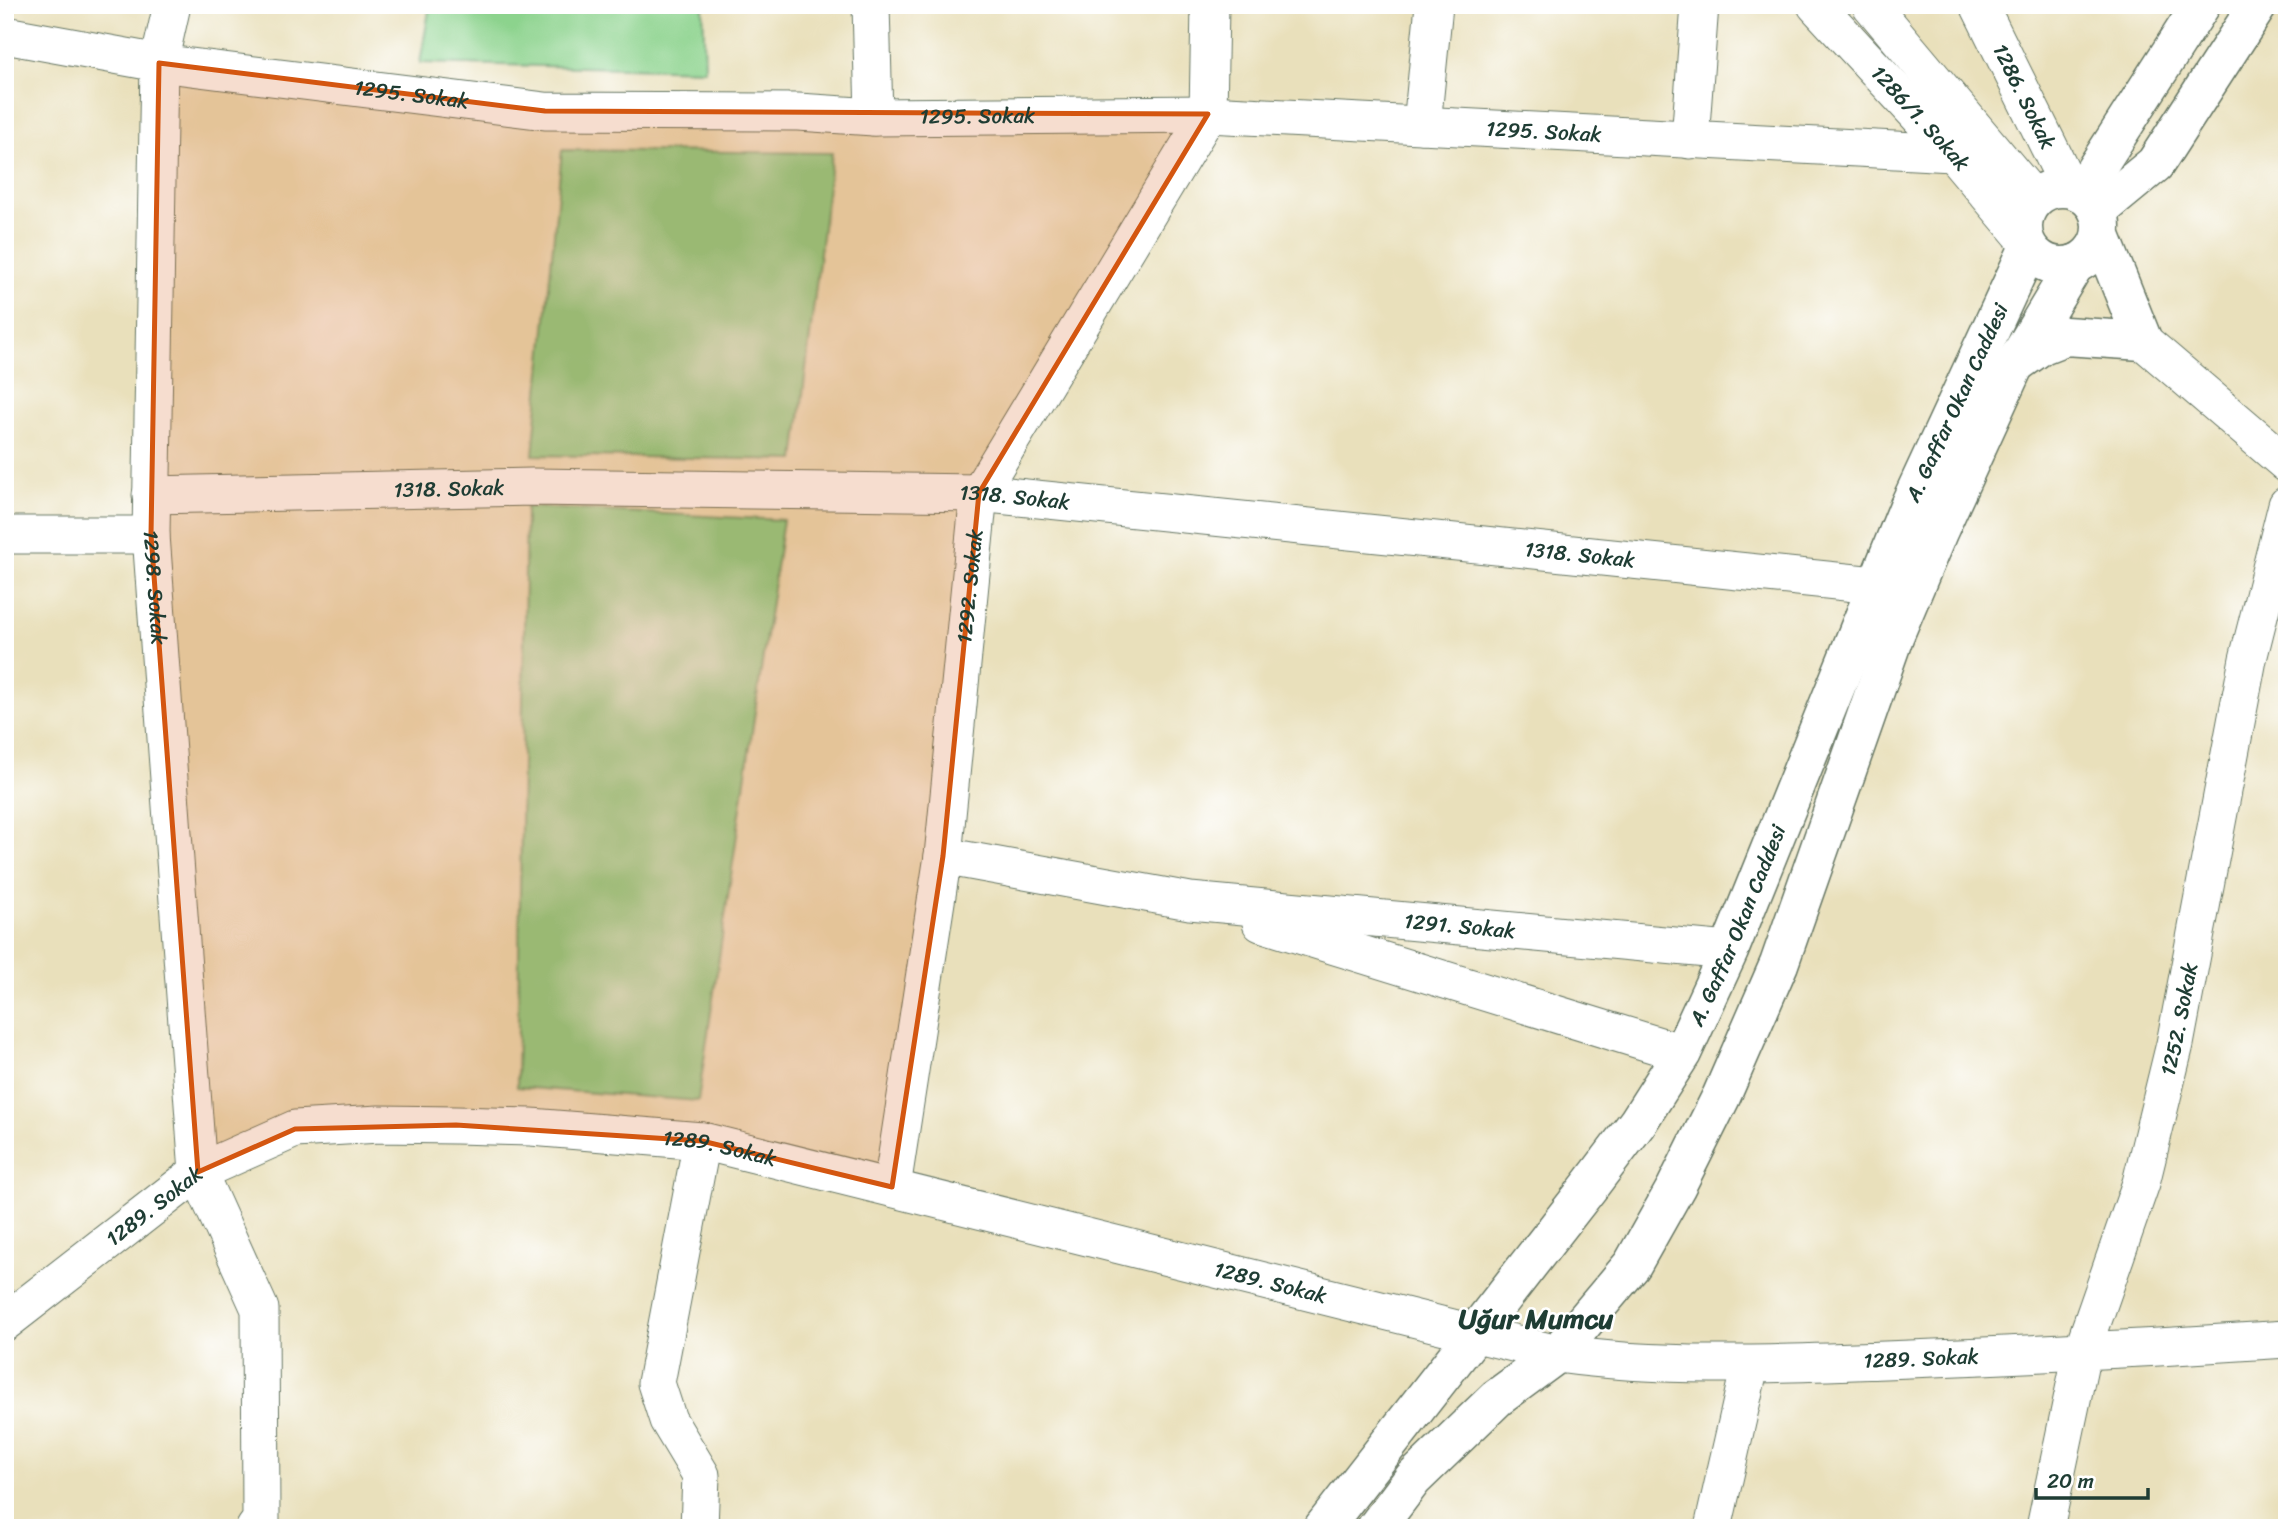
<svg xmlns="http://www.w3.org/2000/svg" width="2292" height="1533" font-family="Sriracha,sans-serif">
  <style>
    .green { fill: #8cd38d; stroke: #568860; stroke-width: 2 }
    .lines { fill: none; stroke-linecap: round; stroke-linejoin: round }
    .street-casing { stroke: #667663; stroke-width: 39 }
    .secondary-casing { stroke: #667663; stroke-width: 41 }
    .street { stroke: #fff; stroke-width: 37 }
    .secondary { stroke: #fff; stroke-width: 38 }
    .marked { fill: #d45610; fill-opacity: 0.2; stroke: #d45610; stroke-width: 5; stroke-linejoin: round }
    .labels { text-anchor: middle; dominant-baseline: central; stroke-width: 5; stroke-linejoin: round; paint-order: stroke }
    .street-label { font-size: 21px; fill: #1f3d34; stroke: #fff }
    .district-label { font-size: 28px; font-weight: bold; fill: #1f3d34; stroke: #fff }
  </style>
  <rect width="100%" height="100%" fill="#fff"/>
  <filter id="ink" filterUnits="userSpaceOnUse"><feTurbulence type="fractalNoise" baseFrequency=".0143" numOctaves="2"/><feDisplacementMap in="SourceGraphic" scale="14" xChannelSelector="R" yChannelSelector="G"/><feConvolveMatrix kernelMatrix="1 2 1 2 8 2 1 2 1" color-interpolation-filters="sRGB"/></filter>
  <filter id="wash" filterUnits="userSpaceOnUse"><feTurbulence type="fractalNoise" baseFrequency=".00686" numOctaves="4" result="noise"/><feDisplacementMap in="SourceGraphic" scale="28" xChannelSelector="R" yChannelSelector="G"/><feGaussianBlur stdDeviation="1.57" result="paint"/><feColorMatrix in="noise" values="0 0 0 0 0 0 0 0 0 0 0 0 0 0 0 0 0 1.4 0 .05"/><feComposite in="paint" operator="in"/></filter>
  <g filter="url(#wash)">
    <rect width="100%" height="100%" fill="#e9e0bb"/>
    <g class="green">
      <path d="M 430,5 L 703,5 L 705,70 L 420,63 Z"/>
      <path d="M 562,150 L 832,153 L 795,460 L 533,455 Z"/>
      <path d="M 526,507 L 783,520 L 698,1101 L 517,1087 Z"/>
    </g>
  </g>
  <g filter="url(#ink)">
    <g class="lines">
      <g class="street-casing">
        <g id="street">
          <path id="s1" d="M 172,5 L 159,63 L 151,535 L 198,1172 L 260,1309 L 261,1520 L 255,1528"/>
          <path d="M 871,5 L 874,117"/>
          <path id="s2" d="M 1816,5 L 1953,153 L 2022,235"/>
          <path d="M 1871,5 L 2034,199"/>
          <path id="s3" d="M 1979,5 L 2069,187"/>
          <path id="s4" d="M 5,35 L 159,63 L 545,111 L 798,112 L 874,117 L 1208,114 L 1953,153"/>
          <path d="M 1422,125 L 1434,5"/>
          <path d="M 1690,140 L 1700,5"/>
          <path d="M 2143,341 L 2287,464"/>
          <path id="s5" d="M 151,495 L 532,487 L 979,493 L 1875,585"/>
          <path d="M 5,535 L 151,535"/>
          <path id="s6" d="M 943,856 L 1190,901 L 1729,951"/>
          <path d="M 1261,923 L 1682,1053"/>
          <path id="s7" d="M 892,1187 L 943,856 L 979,493 L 1208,114 L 1210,5"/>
          <path id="s8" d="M 5,1322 L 198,1172 L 295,1129 L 379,1124 L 456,1125 L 531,1127 L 702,1141 L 1557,1354 C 1666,1369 1775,1364 1885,1360 C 2019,1355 2153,1348 2287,1339"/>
          <path d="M 699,1528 L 701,1475 L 668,1420 L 656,1383 L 702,1141"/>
          <path d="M 1713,1528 L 1750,1365"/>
          <path id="s9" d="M 2045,1528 L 2082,1352 L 2141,1183 L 2175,1044 L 2248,659 L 2287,505"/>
        </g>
      </g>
      <g class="secondary-casing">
        <g id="secondary">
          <circle cx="2062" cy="227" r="39"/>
          <path d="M 2081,192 L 2201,5"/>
          <path d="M 2098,211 L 2155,164 L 2258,5"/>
          <path d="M 2018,362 L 2042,345 L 2065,336 L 2143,341 L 2101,236"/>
          <path id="s10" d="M 1323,1528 L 1589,1187 L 1638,1122 L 1682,1053 L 1729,951 L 1908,508 L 2028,249"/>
          <path d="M 1376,1528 L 1413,1479 L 1497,1398 L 1557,1354 L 1632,1265 L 1676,1187 L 1721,1097 L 1779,964 L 1895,634 L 1938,532 L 2015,364 L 2075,264"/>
        </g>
      </g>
      <use href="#street" class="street"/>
      <use href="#secondary" class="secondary"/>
    </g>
  </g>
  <path class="marked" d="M 159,63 L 545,111 L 1208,114 L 979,493 L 943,856 L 892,1187 L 702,1141 L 456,1125 L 295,1129 L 198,1172 L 151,535 Z"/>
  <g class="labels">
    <g class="street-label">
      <text stroke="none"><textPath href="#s4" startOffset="411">1295. Sokak</textPath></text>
      <text stroke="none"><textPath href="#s3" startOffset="102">1286. Sokak</textPath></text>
      <text stroke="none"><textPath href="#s4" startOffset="978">1295. Sokak</textPath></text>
      <text stroke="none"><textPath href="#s2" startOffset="154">1286/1. Sokak</textPath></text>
      <text stroke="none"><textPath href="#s4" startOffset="1545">1295. Sokak</textPath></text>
      <text stroke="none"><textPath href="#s10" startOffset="1302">A. Gaffar Okan Caddesi</textPath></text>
      <text stroke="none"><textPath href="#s5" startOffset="298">1318. Sokak</textPath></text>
      <text stroke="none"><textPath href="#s5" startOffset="864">1318. Sokak</textPath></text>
      <text stroke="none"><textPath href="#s5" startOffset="1432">1318. Sokak</textPath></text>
      <text stroke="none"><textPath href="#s7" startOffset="606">1292. Sokak</textPath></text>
      <text stroke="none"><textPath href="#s1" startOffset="584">1298. Sokak</textPath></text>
      <text stroke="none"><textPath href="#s10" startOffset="735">A. Gaffar Okan Caddesi</textPath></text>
      <text stroke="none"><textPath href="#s6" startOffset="522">1291. Sokak</textPath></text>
      <text stroke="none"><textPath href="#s9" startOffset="527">1252. Sokak</textPath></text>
      <text stroke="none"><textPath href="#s8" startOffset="777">1289. Sokak</textPath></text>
      <text stroke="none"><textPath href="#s8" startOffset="189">1289. Sokak</textPath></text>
      <text stroke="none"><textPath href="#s8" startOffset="1344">1289. Sokak</textPath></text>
      <text stroke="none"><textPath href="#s8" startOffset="2004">1289. Sokak</textPath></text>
    </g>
    <g class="district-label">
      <text x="1536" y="1318">Uğur Mumcu</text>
    </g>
  </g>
  <rect width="2292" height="1533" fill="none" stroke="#fff" stroke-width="28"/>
  <path d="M2036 1488v10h112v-10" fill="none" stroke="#1f3d34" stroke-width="3.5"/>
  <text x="2047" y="1488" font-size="21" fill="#1f3d34" stroke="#ffffff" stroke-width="5" paint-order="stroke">20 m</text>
</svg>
